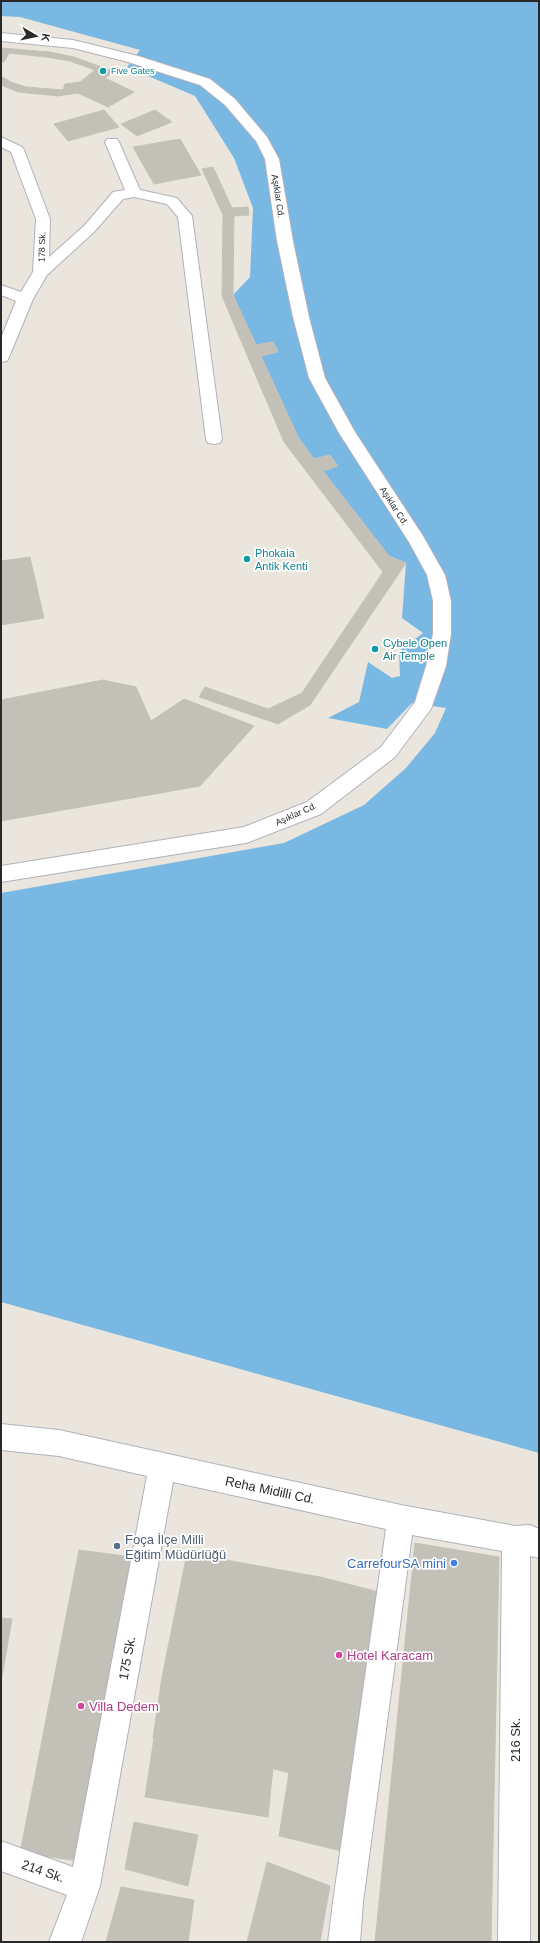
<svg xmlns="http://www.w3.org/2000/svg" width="540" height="1943" font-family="Helvetica,sans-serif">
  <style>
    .water { fill: #79b8e3 }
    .building { fill: #c3c0b8; stroke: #c5c2b7 }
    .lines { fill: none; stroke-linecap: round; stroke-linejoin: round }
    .minor-casing { stroke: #b0b1bc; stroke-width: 2 }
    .minor { fill: #fff; fill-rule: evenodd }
    .culture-dot { fill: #0f9aa8; stroke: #fff; stroke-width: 1.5 }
    .service-dot { fill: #5c6f8a; stroke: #fff; stroke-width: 1.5 }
    .shop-dot { fill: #3f7fe0; stroke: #fff; stroke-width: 1.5 }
    .hotel-dot { fill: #d1479c; stroke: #fff; stroke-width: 1.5 }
    .labels { text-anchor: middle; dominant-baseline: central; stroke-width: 3.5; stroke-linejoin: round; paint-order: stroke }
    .far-culture-label { font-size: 9px; fill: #0d838f; stroke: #fff; text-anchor: start }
    .far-street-label { font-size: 9px; fill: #292929; stroke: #fff }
    .culture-label { font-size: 11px; fill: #0d838f; stroke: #fff; text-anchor: start }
    .near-street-label { font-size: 13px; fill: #292929; stroke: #fff }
    .near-service-label { font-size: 13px; fill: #4e5e75; stroke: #fff; text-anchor: start }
    .near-shop-label { font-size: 13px; fill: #366cbe; stroke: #fff; text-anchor: end }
    .near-hotel-label { font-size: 13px; fill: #b23c85; stroke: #fff; text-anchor: start }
  </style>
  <rect width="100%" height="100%" fill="#eae6dd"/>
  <path class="water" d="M 1,1 L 539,1 L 539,1453 L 1,1302 L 1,893 L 284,843 L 364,805 L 406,768 L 435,733 L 446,708 L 412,703 L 387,729 L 328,718 L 359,702 L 368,662 L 392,678 L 400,676 L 399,651 L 423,633 L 402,618 L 406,563 L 389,556 L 323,471 L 338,466 L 330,455 L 314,459 L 298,437 L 261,356 L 278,351 L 273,342 L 256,345 L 233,295 L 250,277 L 253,208 L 234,158 L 195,96 L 127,67 L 140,50 L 20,17 L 1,16 Z"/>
  <g class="building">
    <path d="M 1,48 L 50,52 L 74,57 L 115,72 L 78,93 L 58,96 L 18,92 L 1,85 L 1,76 L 11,82 L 26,87 L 63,90 L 65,84 L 80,82 L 95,70 L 70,61 L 46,57 L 9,53 L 4,62 L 1,62 Z"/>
    <path d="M 105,78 L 134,92 L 108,107 L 78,93 Z"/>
    <path d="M 104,110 L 119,127 L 68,141 L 54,124 Z"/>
    <path d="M 155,110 L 172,122 L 137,136 L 121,124 Z"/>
    <path d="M 180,139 L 201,175 L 154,184 L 133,147 Z"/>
    <path d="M 213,167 L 232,208 L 248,207 L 249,215 L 234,216 L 233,295 L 256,345 L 273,342 L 278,352 L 261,356 L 298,437 L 314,459 L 330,455 L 338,466 L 323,471 L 389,556 L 406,563 L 310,705 L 278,724 L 199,697 L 205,687 L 268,709 L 302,693 L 383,572 L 284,442 L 222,296 L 223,215 L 202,169 Z"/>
    <path d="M 30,557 L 44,618 L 1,625 L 1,561 Z"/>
    <path d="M 103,680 L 136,687 L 151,721 L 184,699 L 254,726 L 200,786 L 1,821 L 1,700 Z"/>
    <path d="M 415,1543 L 499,1557 L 491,1942 L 375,1942 Z"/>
    <path d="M 79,1550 L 140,1558 L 87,1862 L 20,1853 Z"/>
    <path d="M 187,1553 L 320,1577 L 298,1718 L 162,1677 Z"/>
    <path d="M 320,1577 L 379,1592 L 346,1852 L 279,1836 Z"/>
    <path d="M 1,1618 L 12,1619 L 1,1682 Z"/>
    <path d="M 162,1677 L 298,1718 L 290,1773 L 153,1738 Z"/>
    <path d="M 154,1738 L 273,1768 L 268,1817 L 145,1797 Z"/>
    <path d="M 134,1822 L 198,1835 L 188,1886 L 125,1869 Z"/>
    <path d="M 267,1862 L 330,1886 L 320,1942 L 247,1942 Z"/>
    <path d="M 121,1887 L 194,1900 L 188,1942 L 106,1942 Z"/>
  </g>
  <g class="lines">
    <g class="minor-casing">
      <g id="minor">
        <path d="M 1,33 L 73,40 L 138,56 L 210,79 L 235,99 L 267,137 L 279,159 L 293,241 L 309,317 L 325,378 L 355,432 L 423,536 L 445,575 L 451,601 L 451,634 L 446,666 L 431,709 L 395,757 L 321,814 L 246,843 L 1,882 L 1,866 L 244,827 L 307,802 L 381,747 L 415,702 L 426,666 L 433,634 L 433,601 L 427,575 L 409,542 L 339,433 L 309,378 L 293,317 L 277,241 L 265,159 L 256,141 L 225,105 L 200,85 L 128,62 L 73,48 L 1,41 Z"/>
        <path d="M 1,137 L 22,147 L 24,150 L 50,219 L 49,257 L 84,226 L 113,192 L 125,190 L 105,142 L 107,139 L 117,139 L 119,142 L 140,190 L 177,198 L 192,216 L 222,439 L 220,443 L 214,444 L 208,443 L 206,439 L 178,217 L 167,204 L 134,197 L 123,199 L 94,232 L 47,275 L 33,299 L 9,357 L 7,361 L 1,362 L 1,338 L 16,301 L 1,295 L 1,285 L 21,292 L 33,272 L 36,219 L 11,152 L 1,147 Z"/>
        <path d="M 1,1424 L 59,1430 L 401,1505 L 515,1526 L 530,1525 L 539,1529 L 539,1558 L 530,1556 L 530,1942 L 498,1942 L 502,1551 L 412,1535 L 363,1902 L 360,1942 L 328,1942 L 333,1902 L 386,1529 L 173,1482 L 100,1886 L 81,1942 L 49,1942 L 67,1895 L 1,1871 L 1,1841 L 73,1867 L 147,1476 L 59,1456 L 1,1450 Z"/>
      </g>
    </g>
    <use href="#minor" class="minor"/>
  </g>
  <g class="culture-dot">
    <circle cx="103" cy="71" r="4"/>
    <circle cx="247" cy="559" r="4"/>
    <circle cx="375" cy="649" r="4"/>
  </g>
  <circle class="service-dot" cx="117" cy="1546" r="4"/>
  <circle class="shop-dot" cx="454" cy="1563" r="4"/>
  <g class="hotel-dot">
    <circle cx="339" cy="1655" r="4"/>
    <circle cx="81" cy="1706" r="4"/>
  </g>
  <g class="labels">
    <g class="far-culture-label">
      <text x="111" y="71">Five Gates</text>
    </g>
    <g class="far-street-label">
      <text transform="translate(278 196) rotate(81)">Aşıklar Cd.</text>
      <text transform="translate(42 247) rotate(-88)">178 Sk.</text>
      <text transform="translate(394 506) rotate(57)">Aşıklar Cd.</text>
      <text transform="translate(296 814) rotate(-24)">Aşıklar Cd.</text>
    </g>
    <g class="culture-label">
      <text x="255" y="553">Phokaia<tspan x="255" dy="13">Antik Kenti</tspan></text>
      <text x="383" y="643">Cybele Open<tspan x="383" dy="13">Air Temple</tspan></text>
    </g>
    <g class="near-street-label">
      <text transform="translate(270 1490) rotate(12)">Reha Midilli Cd.</text>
      <text transform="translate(127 1658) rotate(-80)">175 Sk.</text>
      <text transform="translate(515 1740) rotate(-90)">216 Sk.</text>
      <text transform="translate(43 1871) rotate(19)">214 Sk.</text>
    </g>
    <g class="near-service-label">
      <text x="125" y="1539">Foça İlçe Milli<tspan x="125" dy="15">Eğitim Müdürlüğü</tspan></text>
    </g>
    <g class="near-shop-label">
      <text x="446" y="1563">CarrefourSA mini</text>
    </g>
    <g class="near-hotel-label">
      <text x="347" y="1655">Hotel Karacam</text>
      <text x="89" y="1706">Villa Dedem</text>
    </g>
  </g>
  <rect width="540" height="1943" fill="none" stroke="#292929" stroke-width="4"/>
  <g transform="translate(36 36) rotate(99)" stroke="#ffffff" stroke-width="3" paint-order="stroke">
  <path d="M0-3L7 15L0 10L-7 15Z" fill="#292929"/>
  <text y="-6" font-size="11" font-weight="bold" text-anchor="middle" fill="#292929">K</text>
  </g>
</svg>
